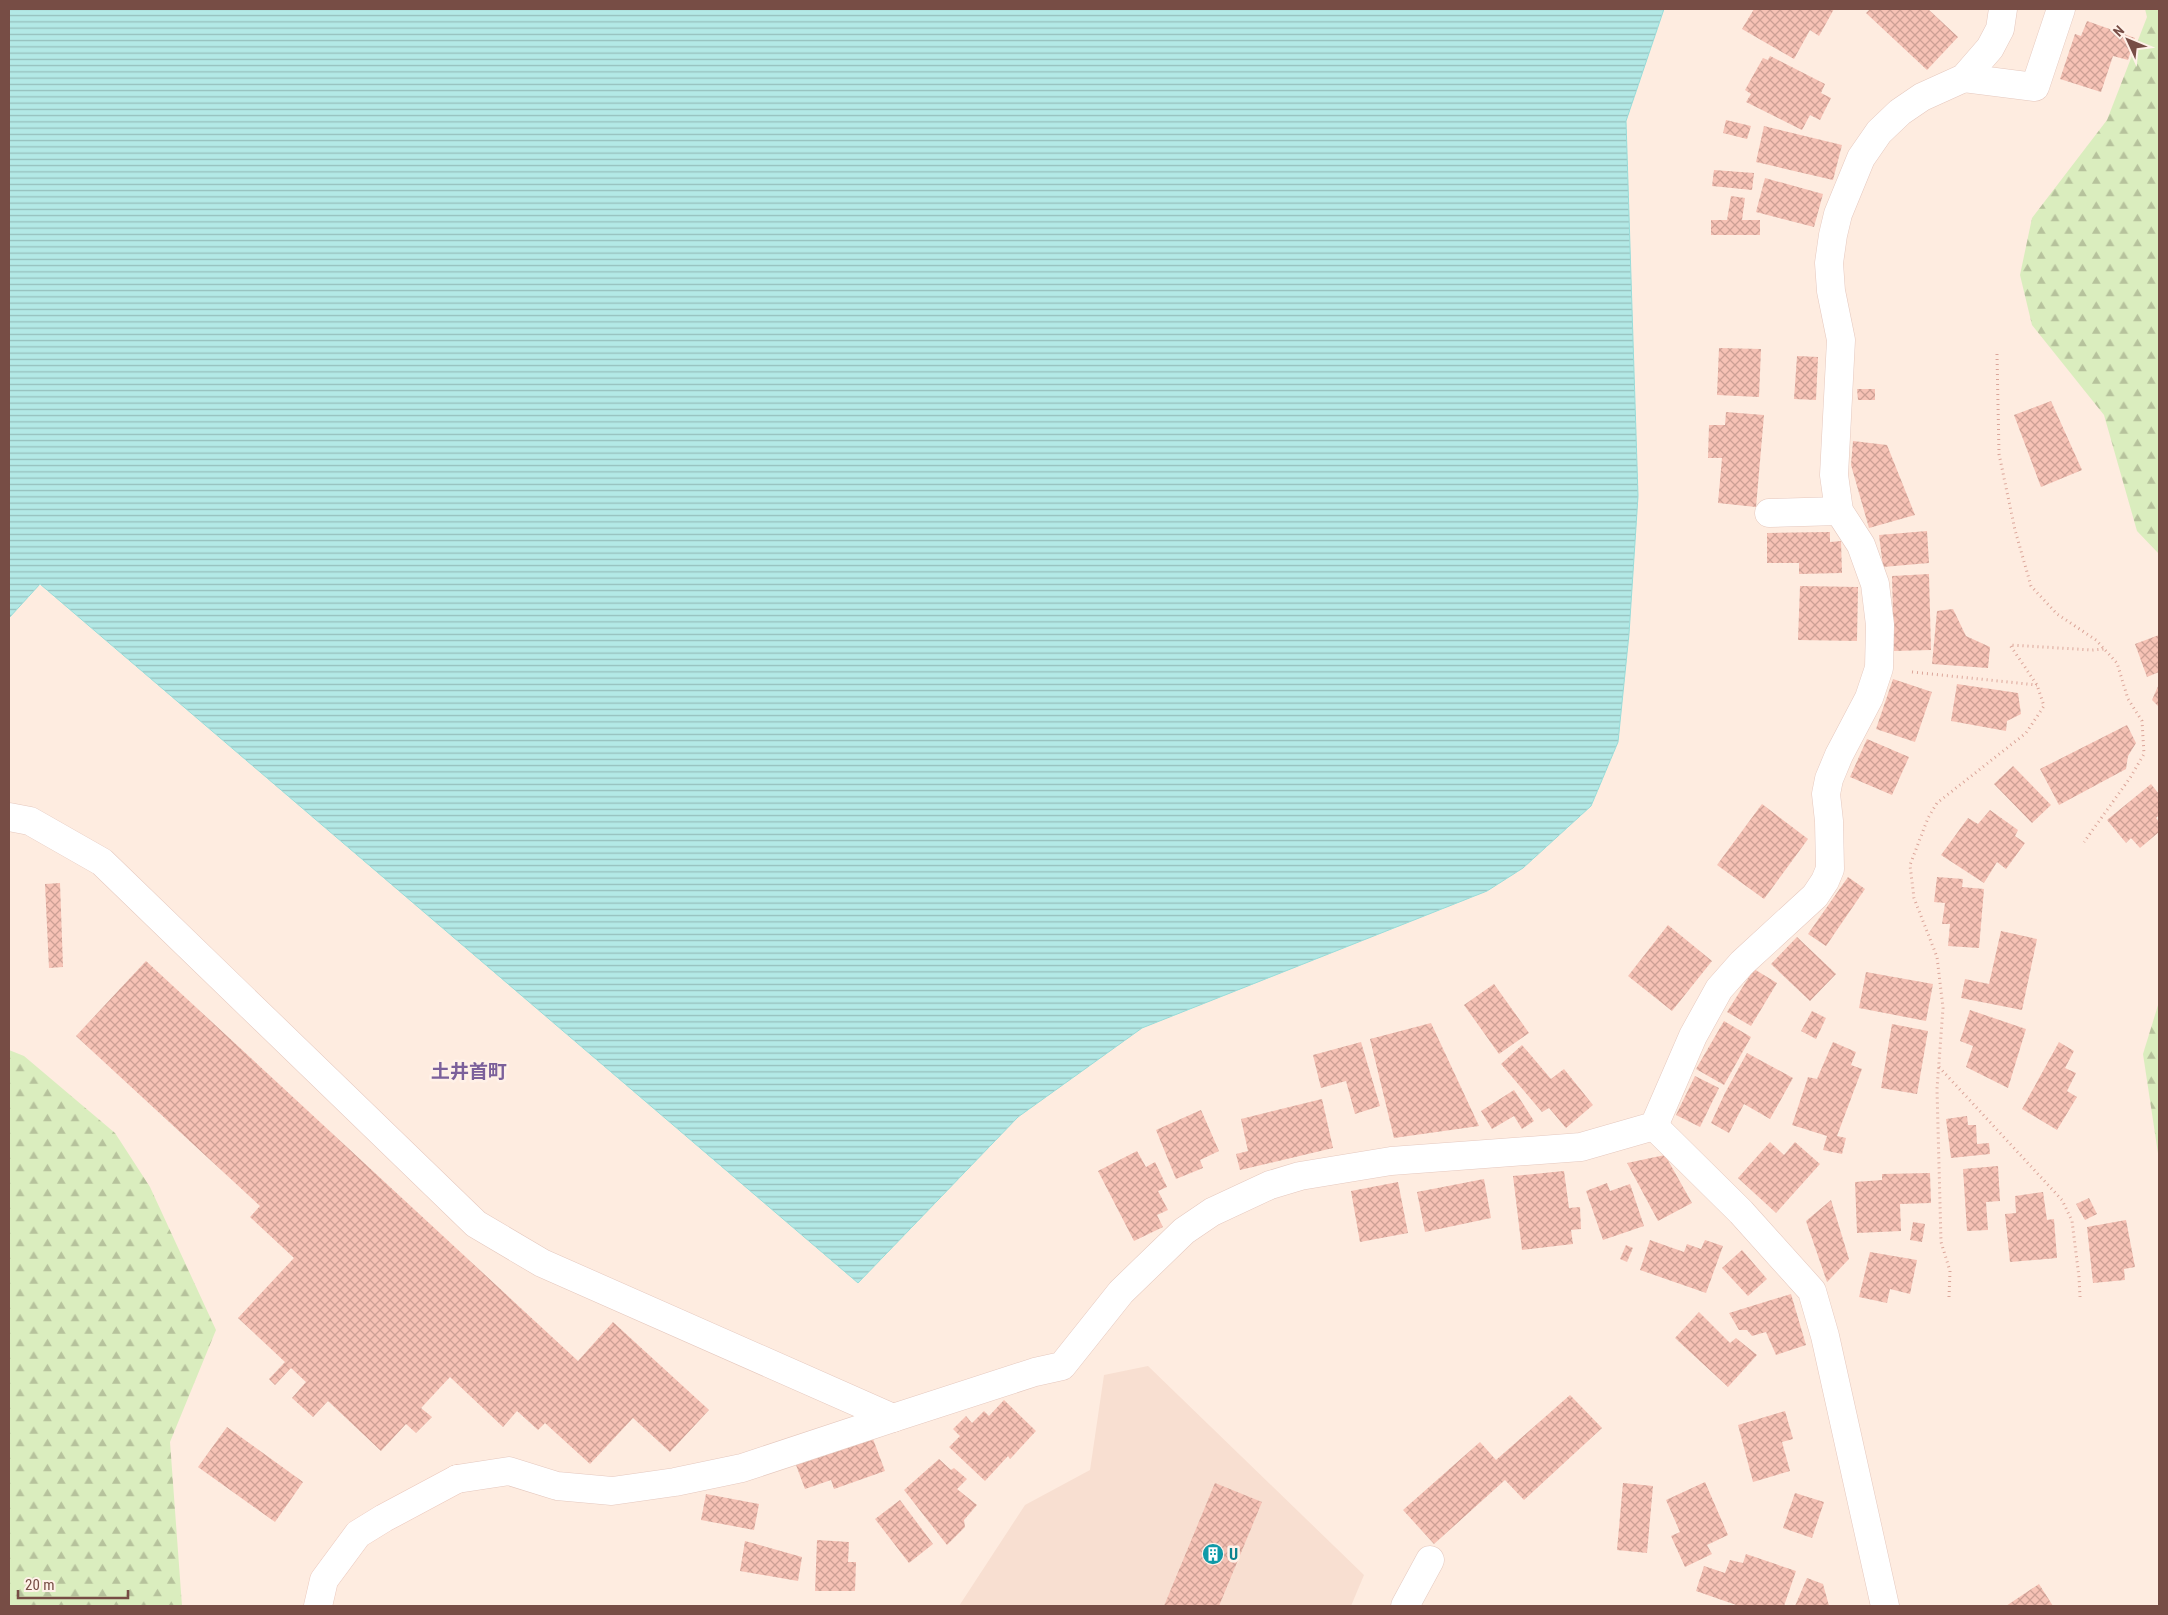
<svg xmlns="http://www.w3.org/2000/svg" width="2168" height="1615" font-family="'Roboto Condensed','Noto Sans JP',sans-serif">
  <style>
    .residential { fill: #f8dfd1 }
    .forest { fill: url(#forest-firs) }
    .water { fill: url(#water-rules); stroke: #99dcd9 }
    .building { fill: url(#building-cross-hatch) }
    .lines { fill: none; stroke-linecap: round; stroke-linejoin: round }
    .street-casing { stroke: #e5c8be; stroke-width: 29 }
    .secondary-casing { stroke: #ebc7bb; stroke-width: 29 }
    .path { stroke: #dba599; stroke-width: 3; stroke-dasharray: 1 4; stroke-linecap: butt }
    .street { stroke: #fff; stroke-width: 28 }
    .secondary { stroke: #fff; stroke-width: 28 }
    .labels { text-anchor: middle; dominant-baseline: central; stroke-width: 5; stroke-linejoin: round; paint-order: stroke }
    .culture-label { font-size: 16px; font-weight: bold; fill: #0d838f; stroke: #fff1e8; text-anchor: start }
    .quarter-label { font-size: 19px; font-weight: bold; fill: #7b609b; stroke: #fff1e8 }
  </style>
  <defs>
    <pattern id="forest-firs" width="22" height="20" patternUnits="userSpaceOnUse" patternTransform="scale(1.25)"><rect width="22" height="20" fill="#daedbe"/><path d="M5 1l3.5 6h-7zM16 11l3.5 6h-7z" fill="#b6c29c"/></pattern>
    <pattern id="water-rules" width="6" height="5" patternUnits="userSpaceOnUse" patternTransform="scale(1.25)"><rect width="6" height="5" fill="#b3e9e6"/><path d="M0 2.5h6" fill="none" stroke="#96bfbc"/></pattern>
    <pattern id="building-cross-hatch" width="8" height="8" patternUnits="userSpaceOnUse" patternTransform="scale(1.25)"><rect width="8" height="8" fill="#f6c2b5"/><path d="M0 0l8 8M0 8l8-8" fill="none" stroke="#cca095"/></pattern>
  </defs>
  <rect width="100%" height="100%" fill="#feece0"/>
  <path class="residential" d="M 1148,1366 L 1364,1575 L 1351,1606 L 959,1606 L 1025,1505 L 1090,1470 L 1104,1375 Z"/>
  <g class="forest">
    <path d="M 2145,9 L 2159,9 L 2159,554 L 2137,531 L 2104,415 L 2032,325 L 2020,275 L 2032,218 L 2107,120 L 2147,17 Z"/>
    <path d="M 2159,1002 L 2159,1160 L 2143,1054 Z"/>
    <path d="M 9,1050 L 24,1056 L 115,1133 L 150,1187 L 216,1330 L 170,1442 L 182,1606 L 9,1606 Z"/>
  </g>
  <path class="water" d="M 9,9 L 1664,9 L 1626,121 L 1638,496 L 1629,634 L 1618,742 L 1591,806 L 1523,868 L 1487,891 L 1142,1028 L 1018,1117 L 858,1283 L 40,584 L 9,618 Z"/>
  <g class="building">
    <path d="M 1754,9 L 1834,9 L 1819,36 L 1810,30 L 1794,59 L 1742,29 Z"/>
    <path d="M 1870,9 L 1928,9 L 1958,37 L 1927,70 L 1866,13 Z"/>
    <path d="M 2087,21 L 2135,38 L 2128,60 L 2113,56 L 2101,92 L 2060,79 L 2075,34 L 2081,36 Z"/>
    <path d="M 1770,56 L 1825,84 L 1821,93 L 1831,98 L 1820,120 L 1810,115 L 1802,130 L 1746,102 L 1751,94 L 1745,90 L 1763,58 L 1768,60 Z"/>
    <path d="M 1726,120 L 1751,126 L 1747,139 L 1723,133 Z"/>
    <path d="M 1764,126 L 1842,145 L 1833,180 L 1756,162 Z"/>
    <path d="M 1714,170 L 1754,173 L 1752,190 L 1712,186 Z"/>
    <path d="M 1765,178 L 1823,194 L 1814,227 L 1756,212 Z"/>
    <path d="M 1731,196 L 1745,198 L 1742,220 L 1760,220 L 1760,235 L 1711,235 L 1711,220 L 1727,220 Z"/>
    <path d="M 1719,348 L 1761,349 L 1759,397 L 1717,395 Z"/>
    <path d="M 1797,356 L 1818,357 L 1816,400 L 1794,399 Z"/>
    <path d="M 1857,389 L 1875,389 L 1875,400 L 1858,400 Z"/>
    <path d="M 2051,401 L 2082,470 L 2041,487 L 2014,415 Z"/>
    <path d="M 1726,412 L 1764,415 L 1756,507 L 1718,503 L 1722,458 L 1708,458 L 1709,425 L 1725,425 Z"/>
    <path d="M 1853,441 L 1887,445 L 1915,515 L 1869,528 L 1851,465 Z"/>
    <path d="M 1927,531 L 1929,563 L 1883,567 L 1879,535 Z"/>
    <path d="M 1830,532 L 1830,542 L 1841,541 L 1842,573 L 1799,574 L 1799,563 L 1767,563 L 1767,533 Z"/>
    <path d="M 1929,574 L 1931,650 L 1894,651 L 1892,576 Z"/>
    <path d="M 1800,586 L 1858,587 L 1857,641 L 1798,640 Z"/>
    <path d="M 1953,609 L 1966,636 L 1990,647 L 1988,668 L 1932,664 L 1937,611 Z"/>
    <path d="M 2159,635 L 2159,672 L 2147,677 L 2135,644 Z"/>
    <path d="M 1893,679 L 1932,692 L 1915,742 L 1876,729 Z"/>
    <path d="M 1957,684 L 2018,693 L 2021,714 L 2007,721 L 2006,731 L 1951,721 Z"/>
    <path d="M 2159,684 L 2159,707 L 2152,700 Z"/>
    <path d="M 2127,725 L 2136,743 L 2128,756 L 2126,769 L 2059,805 L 2040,769 Z"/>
    <path d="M 1867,739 L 1909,757 L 1892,795 L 1850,777 Z"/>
    <path d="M 2013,766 L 2051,805 L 2032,823 L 1994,784 Z"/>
    <path d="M 2151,784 L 2159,794 L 2159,815 L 2156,818 L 2159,822 L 2159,832 L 2140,848 L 2131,838 L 2126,843 L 2107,820 Z"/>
    <path d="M 1762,804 L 1808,839 L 1764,899 L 1717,865 Z"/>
    <path d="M 1990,810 L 2018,830 L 2015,836 L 2025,843 L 2006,869 L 1997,862 L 1984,883 L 1941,855 L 1968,818 L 1978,824 Z"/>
    <path d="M 1848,877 L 1865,889 L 1826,946 L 1808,934 Z"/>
    <path d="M 1937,877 L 1963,879 L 1962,887 L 1984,889 L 1979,948 L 1948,946 L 1950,924 L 1942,924 L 1945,903 L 1934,902 Z"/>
    <path d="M 60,883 L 63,967 L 49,968 L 45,884 Z"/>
    <path d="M 1668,925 L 1712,961 L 1672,1011 L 1628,976 Z"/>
    <path d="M 2001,931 L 2037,939 L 2022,1010 L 1961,998 L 1965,979 L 1989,984 Z"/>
    <path d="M 1797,937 L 1836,974 L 1810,1001 L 1771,964 Z"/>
    <path d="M 146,961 L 578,1361 L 613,1322 L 709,1410 L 670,1452 L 633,1418 L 590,1464 L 545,1423 L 538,1430 L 517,1411 L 503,1427 L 450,1377 L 421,1408 L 432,1417 L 416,1433 L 406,1424 L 381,1451 L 328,1401 L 313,1417 L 292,1398 L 306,1382 L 291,1368 L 275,1385 L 269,1379 L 285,1362 L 238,1318 L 294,1258 L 250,1217 L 260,1206 L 76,1036 Z"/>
    <path d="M 1754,969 L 1777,983 L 1751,1026 L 1727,1012 Z"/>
    <path d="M 1866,972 L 1933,984 L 1926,1021 L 1859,1008 Z"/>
    <path d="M 1494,984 L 1529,1033 L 1499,1054 L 1464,1005 Z"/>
    <path d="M 1970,1010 L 2026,1029 L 2008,1088 L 1966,1067 L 1973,1046 L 1960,1041 Z"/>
    <path d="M 1812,1011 L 1826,1018 L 1816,1039 L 1801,1031 Z"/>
    <path d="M 1724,1021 L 1751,1037 L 1724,1085 L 1696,1069 Z"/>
    <path d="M 1431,1023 L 1479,1126 L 1394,1138 L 1370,1039 Z"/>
    <path d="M 1892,1024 L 1928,1031 L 1917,1094 L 1881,1088 Z"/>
    <path d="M 1361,1042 L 1380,1106 L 1355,1114 L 1346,1081 L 1321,1088 L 1313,1055 Z"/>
    <path d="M 1833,1042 L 1856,1052 L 1851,1065 L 1862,1069 L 1837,1136 L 1846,1138 L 1842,1154 L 1823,1150 L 1827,1136 L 1792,1125 L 1808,1077 L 1817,1079 Z"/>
    <path d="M 2059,1042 L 2074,1051 L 2065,1068 L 2076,1073 L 2067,1091 L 2077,1097 L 2057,1130 L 2022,1109 Z"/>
    <path d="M 1522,1045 L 1551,1079 L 1564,1069 L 1593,1105 L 1566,1128 L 1549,1108 L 1542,1112 L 1501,1064 Z"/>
    <path d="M 1747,1053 L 1793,1078 L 1770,1119 L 1744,1104 L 1729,1133 L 1711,1123 L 1725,1093 Z"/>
    <path d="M 1695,1076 L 1719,1088 L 1700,1127 L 1676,1115 Z"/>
    <path d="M 1514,1090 L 1534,1121 L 1522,1129 L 1514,1116 L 1492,1129 L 1481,1111 Z"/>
    <path d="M 1322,1099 L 1333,1148 L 1240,1170 L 1236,1154 L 1248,1151 L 1241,1119 Z"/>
    <path d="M 1201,1110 L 1219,1151 L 1200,1160 L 1203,1168 L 1176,1179 L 1156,1130 Z"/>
    <path d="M 1967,1116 L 1968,1125 L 1976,1125 L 1977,1144 L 1989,1143 L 1990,1154 L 1951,1158 L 1946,1119 Z"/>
    <path d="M 1770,1142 L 1784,1155 L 1795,1142 L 1820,1164 L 1776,1213 L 1738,1178 Z"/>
    <path d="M 1137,1151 L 1146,1167 L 1155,1162 L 1167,1187 L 1158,1191 L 1168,1210 L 1157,1215 L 1163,1227 L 1134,1241 L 1098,1171 Z"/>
    <path d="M 1665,1155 L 1692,1203 L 1658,1221 L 1627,1163 Z"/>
    <path d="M 1998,1166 L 2000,1201 L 1986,1202 L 1988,1230 L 1967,1231 L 1963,1169 Z"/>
    <path d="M 1564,1171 L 1569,1208 L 1580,1207 L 1581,1229 L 1571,1230 L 1573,1244 L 1522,1250 L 1513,1176 Z"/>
    <path d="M 1930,1173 L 1931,1203 L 1900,1204 L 1901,1231 L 1857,1233 L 1855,1182 L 1882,1180 L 1882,1174 Z"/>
    <path d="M 1484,1179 L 1491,1218 L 1425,1232 L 1417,1192 Z"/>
    <path d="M 1398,1182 L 1408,1233 L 1360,1242 L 1351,1191 Z"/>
    <path d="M 1607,1183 L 1610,1191 L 1630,1184 L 1644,1226 L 1603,1240 L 1586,1191 Z"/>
    <path d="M 2043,1192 L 2047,1220 L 2054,1219 L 2057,1258 L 2010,1262 L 2005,1214 L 2016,1213 L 2015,1196 Z"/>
    <path d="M 2089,1198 L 2097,1214 L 2085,1220 L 2076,1204 Z"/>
    <path d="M 1831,1200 L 1849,1259 L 1827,1282 L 1806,1221 Z"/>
    <path d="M 2126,1220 L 2135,1267 L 2124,1269 L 2125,1280 L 2093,1283 L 2087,1227 Z"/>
    <path d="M 1913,1222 L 1925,1224 L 1922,1242 L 1910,1240 Z"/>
    <path d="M 1650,1240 L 1684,1252 L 1687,1244 L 1701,1249 L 1705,1240 L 1723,1246 L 1706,1293 L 1640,1270 Z"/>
    <path d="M 1626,1245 L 1633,1248 L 1627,1262 L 1620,1259 Z"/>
    <path d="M 1742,1250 L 1767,1279 L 1748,1296 L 1722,1268 Z"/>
    <path d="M 1870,1252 L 1917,1260 L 1910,1294 L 1890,1289 L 1887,1303 L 1859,1297 Z"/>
    <path d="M 1791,1294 L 1806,1345 L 1776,1355 L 1766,1332 L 1752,1336 L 1747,1330 L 1739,1330 L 1729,1313 Z"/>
    <path d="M 1699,1312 L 1730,1343 L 1736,1338 L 1757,1355 L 1728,1387 L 1675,1338 Z"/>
    <path d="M 1570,1395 L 1602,1428 L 1524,1500 L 1505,1480 L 1434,1544 L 1403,1510 L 1480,1442 L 1496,1460 Z"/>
    <path d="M 1004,1400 L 1036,1431 L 1010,1459 L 1008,1456 L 985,1481 L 949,1447 L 960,1436 L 953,1429 L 966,1416 L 972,1423 L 984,1411 L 989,1416 Z"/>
    <path d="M 1785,1411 L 1793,1439 L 1782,1442 L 1790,1471 L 1753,1482 L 1738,1425 Z"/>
    <path d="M 227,1427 L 303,1482 L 275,1522 L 198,1467 Z"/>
    <path d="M 873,1439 L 885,1471 L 834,1489 L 831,1480 L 805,1489 L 796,1465 Z"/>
    <path d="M 939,1459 L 951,1470 L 954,1468 L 967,1479 L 957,1489 L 977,1505 L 964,1520 L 965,1527 L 947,1545 L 904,1490 Z"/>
    <path d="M 1705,1482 L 1728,1535 L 1707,1545 L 1712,1554 L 1685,1567 L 1671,1536 L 1680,1532 L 1666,1500 Z"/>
    <path d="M 1215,1483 L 1262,1502 L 1219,1606 L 1164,1606 Z"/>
    <path d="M 1623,1483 L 1653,1486 L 1647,1553 L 1617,1550 Z"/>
    <path d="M 1795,1493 L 1824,1502 L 1812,1538 L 1783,1528 Z"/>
    <path d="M 706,1494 L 759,1504 L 754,1530 L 701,1520 Z"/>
    <path d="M 900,1500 L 933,1544 L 909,1563 L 875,1519 Z"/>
    <path d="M 817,1540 L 849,1542 L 848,1562 L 856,1562 L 855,1591 L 815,1591 Z"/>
    <path d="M 745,1541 L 802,1557 L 798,1581 L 740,1571 Z"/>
    <path d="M 1746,1554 L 1796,1571 L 1784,1606 L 1739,1606 L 1696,1591 L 1704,1566 L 1725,1573 L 1730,1560 L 1743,1563 Z"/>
    <path d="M 1807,1578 L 1823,1584 L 1829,1606 L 1795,1606 Z"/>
    <path d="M 2039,1584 L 2053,1606 L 2006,1606 Z"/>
  </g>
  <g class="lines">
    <g class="street-casing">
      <g id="street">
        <path d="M 1964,78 L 2035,87 L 2061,9"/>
        <path d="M 1769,513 L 1839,511"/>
        <path d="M 9,817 L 30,821 L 102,862 L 476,1224 L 542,1263 L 893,1418"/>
        <path d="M 1654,1126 L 1741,1212 L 1812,1291 L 1825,1336 L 1885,1606"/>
        <path d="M 457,1479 L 509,1471 L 557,1486 L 612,1491 L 675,1482 L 742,1468 L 893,1418 L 1035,1372 L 1062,1366 L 1121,1292 L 1184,1231 L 1212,1212 L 1270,1185 L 1300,1176 L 1391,1161 L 1581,1147 L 1654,1126 L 1693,1036 L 1719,989 L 1742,963 L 1815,896 L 1825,881 L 1830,869 L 1829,821 L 1826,794 L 1829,779 L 1839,755 L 1869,698 L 1879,668 L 1880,625 L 1875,584 L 1861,545 L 1839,511 L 1834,475 L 1841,340 L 1831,291 L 1829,263 L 1833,235 L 1838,214 L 1861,158 L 1879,132 L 1900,112 L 1922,97 L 1964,78 L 1990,48 L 2000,29 L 2003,9"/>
        <path d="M 1405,1606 L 1430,1560"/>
      </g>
    </g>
    <g class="secondary-casing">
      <path id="secondary" d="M 318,1606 L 324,1580 L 358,1534 L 384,1518 L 457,1479"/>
    </g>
    <g class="path">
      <path d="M 1997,354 L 1999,454 L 2015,530 L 2031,586 L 2057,614 L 2096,640 L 2117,663 L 2128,699 L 2142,721 L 2144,754 L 2130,778 L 2084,842"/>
      <path d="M 1912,672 L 2037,685"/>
      <path d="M 1939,1067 L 2062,1200 L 2072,1221 L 2079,1277 L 2080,1297"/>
      <path d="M 1949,1297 L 1950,1271 L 1941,1242 L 1937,1089 L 1943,1008 L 1937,957 L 1914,898 L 1910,865 L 1928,818 L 1937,803 L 2026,733 L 2044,706 L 2037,685 L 2010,645 L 2092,650 L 2104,649"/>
    </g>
    <use href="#street" class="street"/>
    <use href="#secondary" class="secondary"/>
  </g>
  <defs>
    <g id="building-disc" transform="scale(1.125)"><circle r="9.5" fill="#0f9aa8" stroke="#fff1e8"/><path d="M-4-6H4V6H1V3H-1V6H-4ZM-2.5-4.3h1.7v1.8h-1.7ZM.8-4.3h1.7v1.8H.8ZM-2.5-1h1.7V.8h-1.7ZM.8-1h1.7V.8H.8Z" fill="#fff"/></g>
  </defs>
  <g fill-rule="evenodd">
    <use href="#building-disc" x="1213" y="1554"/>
  </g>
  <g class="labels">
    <g class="culture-label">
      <text x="1229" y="1554">U</text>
    </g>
    <g class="quarter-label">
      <text x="469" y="1071">土井首町</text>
    </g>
  </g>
  <rect width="2168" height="1615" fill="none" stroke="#774d45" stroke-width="20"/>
  <g transform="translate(2128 40) rotate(314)" stroke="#fff1e8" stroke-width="4" paint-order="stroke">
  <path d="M0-4L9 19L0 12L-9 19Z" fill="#774d45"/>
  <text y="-8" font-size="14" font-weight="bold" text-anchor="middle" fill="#774d45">N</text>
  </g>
  <path d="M18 1590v8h110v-8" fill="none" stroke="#774d45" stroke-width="2.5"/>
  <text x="25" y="1590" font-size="15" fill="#774d45" stroke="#fff1e8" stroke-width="4" paint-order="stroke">20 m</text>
</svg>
